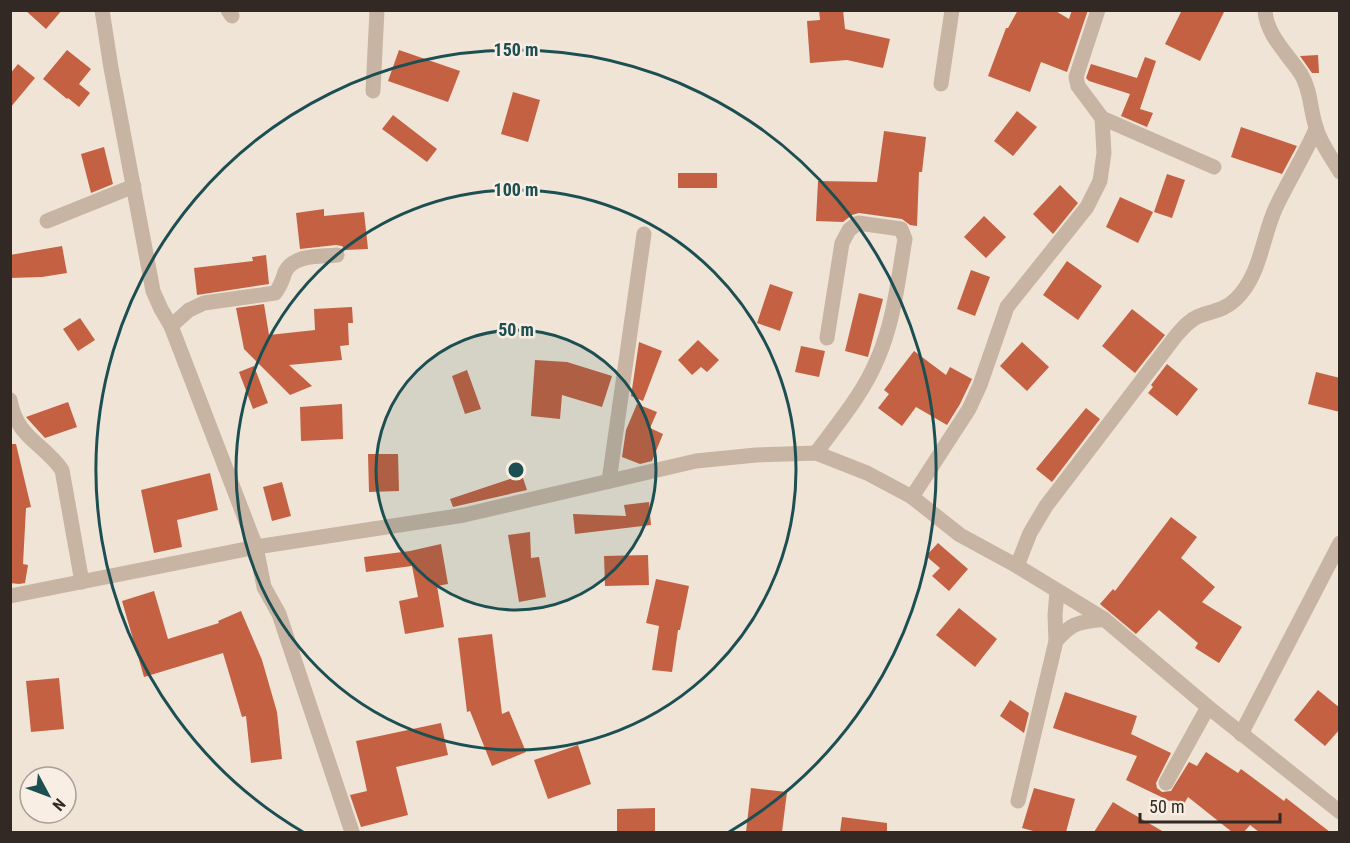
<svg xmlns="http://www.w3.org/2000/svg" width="1350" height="843" font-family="'Roboto Condensed',sans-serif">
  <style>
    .building { fill: #c36142 }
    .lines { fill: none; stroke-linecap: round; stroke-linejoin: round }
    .street { stroke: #c7b4a3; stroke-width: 15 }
    .ring { fill: none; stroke: #1c4f52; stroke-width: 3 }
    .centre { fill: #1c4f52; stroke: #f8eee3; stroke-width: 3 }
    .ring-label { font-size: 18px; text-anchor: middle; font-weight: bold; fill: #1c4f52; stroke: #f8eee3; stroke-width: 5; stroke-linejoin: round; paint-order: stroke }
  </style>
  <rect width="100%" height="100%" fill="#f0e4d7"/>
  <g class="building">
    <path d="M 25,10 L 62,10 L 46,29 Z"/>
    <path d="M 819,10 L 843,10 L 845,29 L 890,39 L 883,68 L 847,60 L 810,63 L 807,21 L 820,20 Z"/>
    <path d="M 1018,10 L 1054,10 L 1069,19 L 1072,10 L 1088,10 L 1067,72 L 1041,62 L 1030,92 L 988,76 L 1006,28 L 1008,28 Z"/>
    <path d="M 1182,10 L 1225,10 L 1200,61 L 1165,44 Z"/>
    <path d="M 67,50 L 91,69 L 79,84 L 90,93 L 79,107 L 68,98 L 67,99 L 43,79 Z"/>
    <path d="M 399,50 L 460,71 L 448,102 L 388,81 Z"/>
    <path d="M 1318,55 L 1319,73 L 1312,73 L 1300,56 Z"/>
    <path d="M 1145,57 L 1156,61 L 1140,109 L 1153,113 L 1147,127 L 1121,116 L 1130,94 L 1089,81 L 1086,78 L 1091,64 L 1137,78 Z"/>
    <path d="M 18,64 L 35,78 L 10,108 L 10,74 Z"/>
    <path d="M 513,92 L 540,100 L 528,142 L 501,134 Z"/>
    <path d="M 1017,111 L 1037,127 L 1013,156 L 994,141 Z"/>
    <path d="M 393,115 L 437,149 L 427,162 L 382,129 Z"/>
    <path d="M 1241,127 L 1297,146 L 1282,174 L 1231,157 Z"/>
    <path d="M 884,131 L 926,137 L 922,172 L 919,172 L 917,226 L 910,225 L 902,219 L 859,213 L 852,215 L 843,222 L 816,221 L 818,181 L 877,182 Z"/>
    <path d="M 104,147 L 113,184 L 91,193 L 81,154 Z"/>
    <rect x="678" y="173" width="39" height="15"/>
    <path d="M 1167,174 L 1185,180 L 1172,218 L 1154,212 Z"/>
    <path d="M 1060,185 L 1078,203 L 1053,234 L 1033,214 Z"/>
    <path d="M 1120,197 L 1153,212 L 1138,243 L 1106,227 Z"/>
    <path d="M 324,209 L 324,216 L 364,212 L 368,249 L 345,250 L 342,246 L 336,245 L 300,249 L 296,213 Z"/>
    <path d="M 984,216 L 1006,237 L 986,258 L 964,237 Z"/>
    <path d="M 62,246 L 67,273 L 42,277 L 10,278 L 10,255 Z"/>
    <path d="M 266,255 L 269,284 L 197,295 L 194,268 L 253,261 L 252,257 Z"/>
    <path d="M 1067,261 L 1102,286 L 1078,320 L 1043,295 Z"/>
    <path d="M 971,270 L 990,277 L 975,316 L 957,309 Z"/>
    <path d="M 770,284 L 793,292 L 780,331 L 757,323 Z"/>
    <path d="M 859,293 L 883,299 L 868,357 L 845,351 Z"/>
    <path d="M 264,304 L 269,335 L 315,330 L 314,309 L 352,307 L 353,323 L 348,323 L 349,345 L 340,346 L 342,360 L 289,365 L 312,386 L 290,395 L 244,349 L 236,308 Z"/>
    <path d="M 1132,309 L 1165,335 L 1135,373 L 1102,346 Z"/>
    <path d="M 80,318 L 95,340 L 78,351 L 63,329 Z"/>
    <path d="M 698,340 L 719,360 L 707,372 L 701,367 L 692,375 L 678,360 Z"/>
    <path d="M 639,342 L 662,351 L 643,401 L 631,396 Z"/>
    <path d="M 1022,342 L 1049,367 L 1027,391 L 1000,366 Z"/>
    <path d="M 801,346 L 825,351 L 819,377 L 795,372 Z"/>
    <path d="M 914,351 L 946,375 L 950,367 L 972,379 L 960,404 L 947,425 L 916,407 L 902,426 L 878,408 L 889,394 L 884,390 Z"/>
    <path d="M 535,360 L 567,362 L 612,376 L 602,407 L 562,395 L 560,419 L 531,416 Z"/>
    <path d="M 1167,364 L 1198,389 L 1177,416 L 1148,393 L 1153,387 L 1151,385 Z"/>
    <path d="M 254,366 L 268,403 L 253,409 L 239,372 Z"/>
    <path d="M 467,370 L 481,409 L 465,414 L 452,376 Z"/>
    <path d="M 1316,372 L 1340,378 L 1340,412 L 1308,404 Z"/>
    <path d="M 68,402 L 77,427 L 45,438 L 26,417 Z"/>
    <path d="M 342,404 L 343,439 L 301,441 L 300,407 Z"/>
    <path d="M 637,404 L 657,412 L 650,428 L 663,434 L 652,461 L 640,464 L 622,457 L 626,430 Z"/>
    <path d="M 1086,408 L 1100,419 L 1052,482 L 1036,469 Z"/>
    <path d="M 10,444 L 16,444 L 31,507 L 26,508 L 23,564 L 28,565 L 25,583 L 19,584 L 10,583 Z"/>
    <path d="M 368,454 L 398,454 L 399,491 L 369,492 Z"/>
    <path d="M 210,473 L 218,510 L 177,520 L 182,547 L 154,553 L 141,490 Z"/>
    <path d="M 522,475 L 527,490 L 453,507 L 450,499 Z"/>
    <path d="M 282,482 L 291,516 L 272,521 L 263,487 Z"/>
    <path d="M 649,502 L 651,525 L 575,534 L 573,514 L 626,516 L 624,505 Z"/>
    <path d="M 1171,517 L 1197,537 L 1181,558 L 1215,587 L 1202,602 L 1242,627 L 1219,663 L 1195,648 L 1198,643 L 1159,610 L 1136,634 L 1100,604 L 1113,589 L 1115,591 Z"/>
    <path d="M 530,532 L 531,558 L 539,557 L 546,597 L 519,602 L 508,535 Z"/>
    <path d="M 938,543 L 968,569 L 949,591 L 932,576 L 940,568 L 926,556 Z"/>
    <path d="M 441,544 L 448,584 L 437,586 L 444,627 L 405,634 L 399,601 L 418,597 L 412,566 L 366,572 L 364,557 L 410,551 Z"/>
    <path d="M 648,555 L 649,585 L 605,586 L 604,556 Z"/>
    <path d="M 656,579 L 689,586 L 680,630 L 678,630 L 672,672 L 652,670 L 659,626 L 646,623 Z"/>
    <path d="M 154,591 L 168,639 L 219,623 L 218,621 L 241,611 L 262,660 L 277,712 L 282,759 L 251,763 L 246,716 L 242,717 L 223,653 L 144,677 L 122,601 Z"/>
    <path d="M 959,608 L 997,639 L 975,667 L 936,635 Z"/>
    <path d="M 492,634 L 502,714 L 509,711 L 526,752 L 492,766 L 470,711 L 467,712 L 458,638 Z"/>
    <path d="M 59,678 L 64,729 L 31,732 L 26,681 Z"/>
    <path d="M 1318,690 L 1340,708 L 1340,729 L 1325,746 L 1294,720 Z"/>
    <path d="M 1065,692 L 1137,716 L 1131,734 L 1171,753 L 1156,783 L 1157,788 L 1162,792 L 1171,791 L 1189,762 L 1197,766 L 1206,752 L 1238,773 L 1241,769 L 1284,801 L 1286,798 L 1330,832 L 1259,832 L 1250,825 L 1244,832 L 1232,832 L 1188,797 L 1182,807 L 1126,780 L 1137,756 L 1053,728 Z"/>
    <path d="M 1010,700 L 1029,713 L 1024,733 L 1000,716 Z"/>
    <path d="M 441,723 L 448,755 L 396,767 L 408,815 L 361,827 L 350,795 L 367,791 L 356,741 Z"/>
    <path d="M 578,745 L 591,784 L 548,799 L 534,760 Z"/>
    <path d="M 751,788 L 787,792 L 782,832 L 746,832 Z"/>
    <path d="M 1034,788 L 1075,799 L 1066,832 L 1037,832 L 1022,828 Z"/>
    <path d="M 1113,802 L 1121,807 L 1164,832 L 1094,832 Z"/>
    <path d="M 655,808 L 655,832 L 617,832 L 617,809 Z"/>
    <path d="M 842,817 L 887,823 L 887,832 L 840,832 Z"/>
  </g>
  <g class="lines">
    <g class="street">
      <path d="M 102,10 L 111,68 L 153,291 L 161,309 L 171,326 L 256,547 L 264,587 L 279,614 L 352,832"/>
      <path d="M 228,10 L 232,16"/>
      <path d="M 1098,10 L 1076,77 L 1078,86 L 1102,118 L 1214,167"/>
      <path d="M 1265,10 C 1266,35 1288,54 1301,74 C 1311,90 1310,110 1316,127 C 1320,143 1332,158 1340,172"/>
      <path d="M 941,84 L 952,10"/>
      <path d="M 373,91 L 377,10"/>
      <path d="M 47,221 L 134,186"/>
      <path d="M 171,326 L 189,310 L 204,303 L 275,293 C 281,286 282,281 285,272 C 294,254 320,257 337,255"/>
      <path d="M 10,400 C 17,438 42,442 62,470 L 82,582"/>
      <path d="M 816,453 C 837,424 863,394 877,360 C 894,322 898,280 905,239 L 901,229 L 858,223 L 849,230 L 842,243 L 827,338"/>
      <path d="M 609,481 L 644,234"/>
      <path d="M 912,497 L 969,409 L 980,385 L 1007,307 L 1087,207 L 1100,181 L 1104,153 L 1102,118"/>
      <path d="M 1017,566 L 1030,533 L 1046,506 L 1175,337 C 1182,329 1189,320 1199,316 C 1213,311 1225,310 1236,299 C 1261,275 1262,237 1276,207 C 1289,180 1304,156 1316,129"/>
      <path d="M 10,596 L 256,547 L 464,515 L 696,461 L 756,455 L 816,453 L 867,473 L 912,497 L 960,535 L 1017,566 L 1104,619 L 1208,707 L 1340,812"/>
      <path d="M 1056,641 C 1073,621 1079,623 1104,619"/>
      <path d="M 1241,734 L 1340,543"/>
      <path d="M 1166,783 L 1208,707"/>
      <path d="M 1018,801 L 1056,641 L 1055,615 L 1057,591"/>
    </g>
  </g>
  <circle cx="516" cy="470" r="140" fill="#1c4f52" fill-opacity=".12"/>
  <g class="ring">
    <circle cx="516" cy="470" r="140"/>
    <circle cx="516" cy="470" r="280"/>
    <path d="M303 832A420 420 0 1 1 729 832"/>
  </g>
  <circle cx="516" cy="470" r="9" class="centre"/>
  <g class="ring-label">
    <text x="516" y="56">150 m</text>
    <text x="516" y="196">100 m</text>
    <text x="516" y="336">50 m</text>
  </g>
  <rect width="1350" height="843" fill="none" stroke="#322925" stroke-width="24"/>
  <g transform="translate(48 795) rotate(131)"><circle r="28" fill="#f8eee3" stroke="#a99f97" stroke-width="1.5"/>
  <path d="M0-4.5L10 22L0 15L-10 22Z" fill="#1c4f52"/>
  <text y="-9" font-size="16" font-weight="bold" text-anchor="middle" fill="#322925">N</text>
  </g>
  <path d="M1140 813v9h140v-9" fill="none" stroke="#322925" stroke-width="3"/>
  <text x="1149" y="813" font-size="18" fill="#322925" stroke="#f8eee3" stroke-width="4.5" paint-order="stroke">50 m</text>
</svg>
